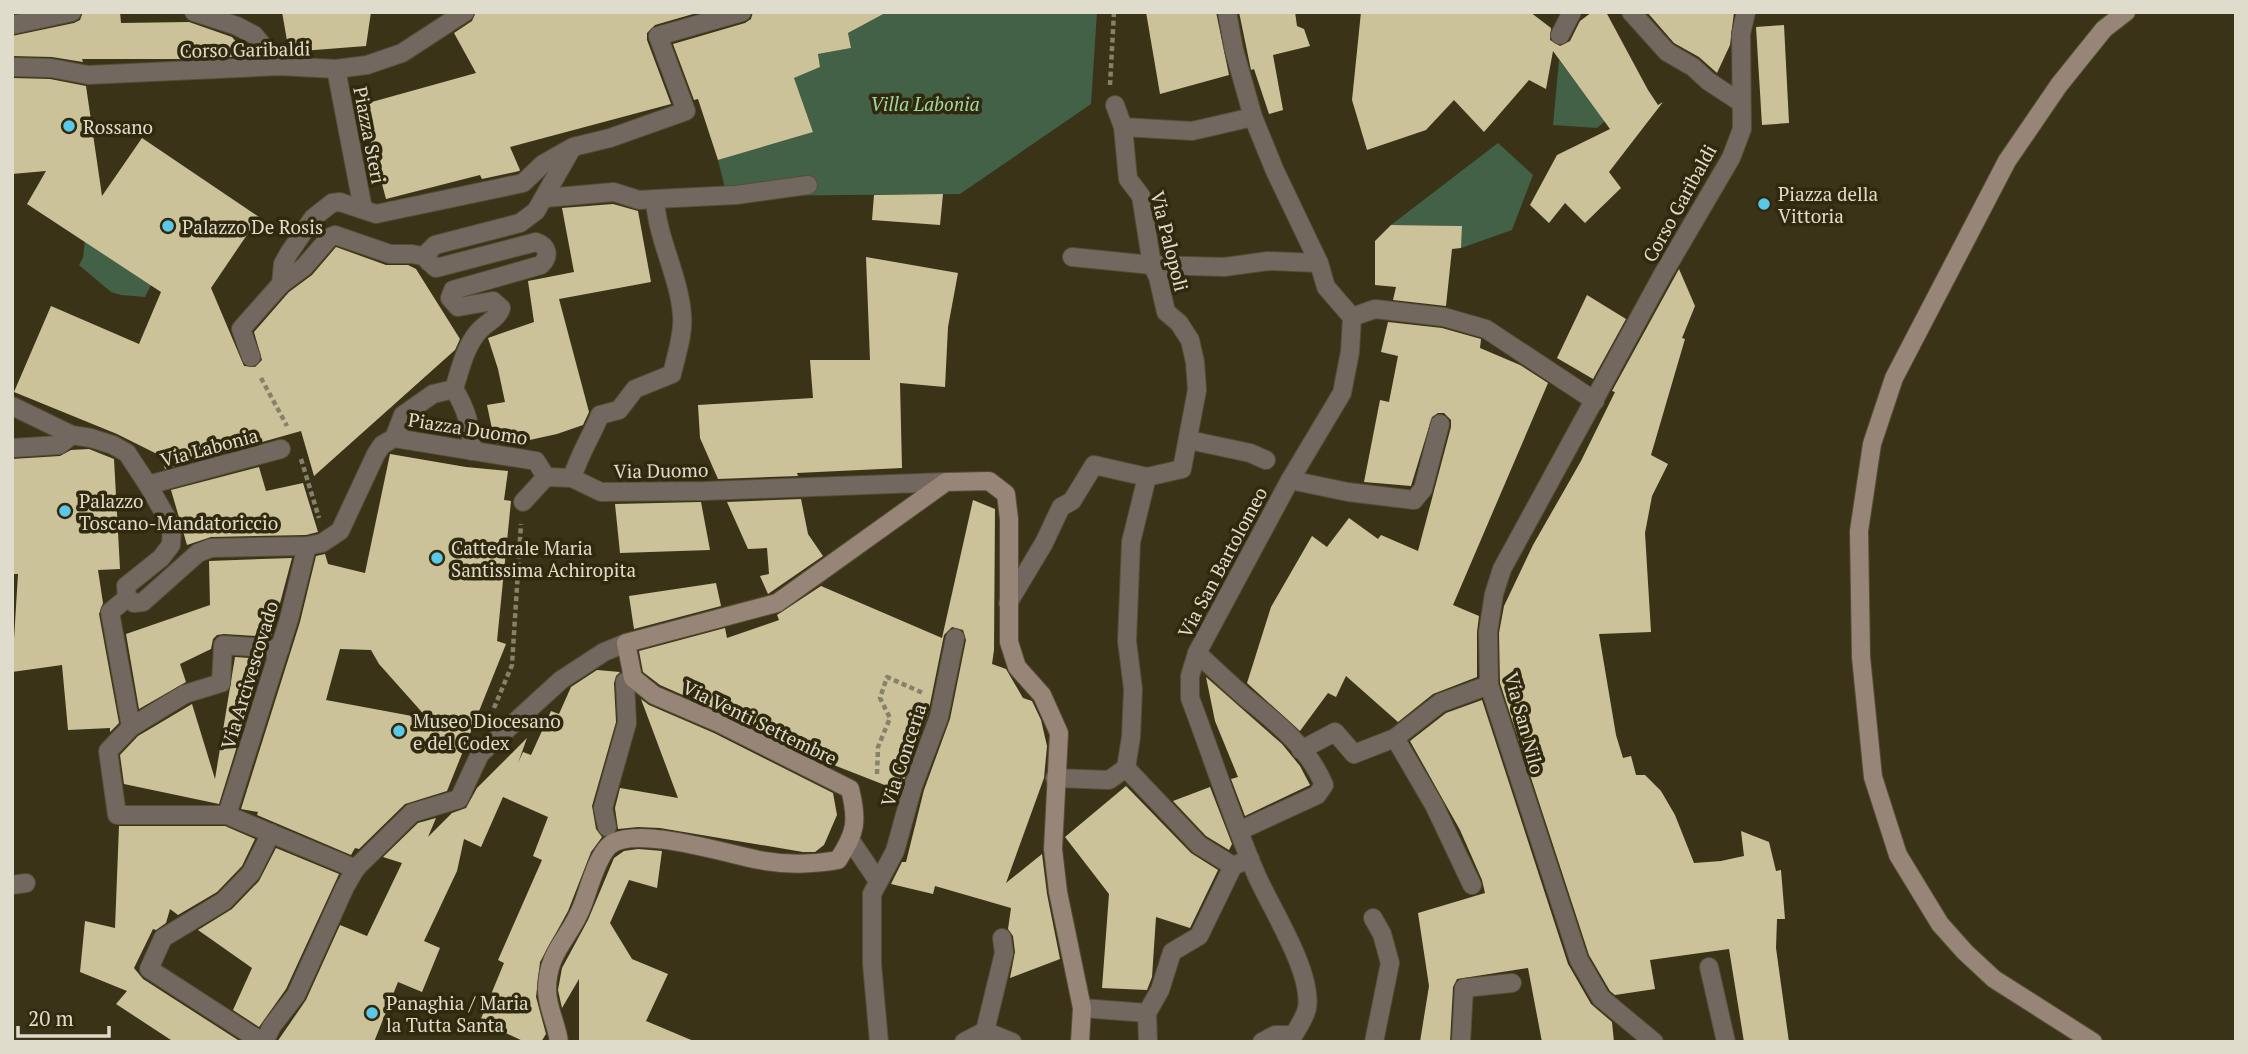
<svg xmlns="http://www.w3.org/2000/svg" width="2248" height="1054" font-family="'PT Serif',serif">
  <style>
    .green { fill: #436147 }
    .building { fill: #ccc299; fill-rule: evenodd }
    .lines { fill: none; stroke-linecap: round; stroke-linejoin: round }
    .street-casing { stroke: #554e35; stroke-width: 20 }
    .secondary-casing { stroke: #554e35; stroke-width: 20 }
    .path { stroke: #86816b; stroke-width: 4.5; stroke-dasharray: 5 3.5; stroke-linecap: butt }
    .street { stroke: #73685f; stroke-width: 18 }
    .secondary { stroke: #978577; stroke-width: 18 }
    .poi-dot { fill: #5bc8e7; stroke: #30290d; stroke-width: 2.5 }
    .labels { text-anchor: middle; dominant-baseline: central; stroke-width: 7; stroke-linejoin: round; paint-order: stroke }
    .street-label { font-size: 19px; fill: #e0dccc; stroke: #30290d }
    .park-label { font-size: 19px; font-style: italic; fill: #a0d7a8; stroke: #30290d }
    .poi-label { font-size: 19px; fill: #e0dccc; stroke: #30290d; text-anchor: start }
  </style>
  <rect width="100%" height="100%" fill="#3a3318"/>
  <g class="green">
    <path d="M 887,12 L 1097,12 L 1091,104 L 960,194 L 727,196 L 718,160 L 813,132 L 794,78 L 820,67 L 818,54 L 851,48 L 848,33 Z"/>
    <path d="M 1559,60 L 1605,121 L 1597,128 L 1553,125 Z"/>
    <path d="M 1498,143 L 1533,175 L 1512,230 L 1461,248 L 1462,226 L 1391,225 Z"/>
    <path d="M 85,240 L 151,285 L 145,297 L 121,295 L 111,292 L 79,265 L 83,258 Z"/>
  </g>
  <g class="building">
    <path d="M 83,12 L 120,12 L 121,23 L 189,22 L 232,37 L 248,56 L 186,59 L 82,59 L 83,62 L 52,57 L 12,56 L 12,36 L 74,23 L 80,20 Z"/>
    <path d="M 282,12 L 371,12 L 366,46 L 289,52 Z"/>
    <path d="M 476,12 L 700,12 L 655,25 L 647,33 L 647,40 L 671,104 L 510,147 L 520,170 L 519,171 L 482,179 L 480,175 L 386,199 L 361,105 L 476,73 L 454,33 L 472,21 Z"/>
    <path d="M 753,12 L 887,12 L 848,33 L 851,48 L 818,54 L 820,67 L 794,78 L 813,132 L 718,160 L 698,99 L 694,100 L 673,44 L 745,23 L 751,19 Z"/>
    <path d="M 1146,12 L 1216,12 L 1229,75 L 1160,94 Z"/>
    <path d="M 1239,12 L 1295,12 L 1297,26 L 1304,29 L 1310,46 L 1273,55 L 1283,110 L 1269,114 L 1254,69 L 1251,70 Z"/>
    <path d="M 1361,12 L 1530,12 L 1551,28 L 1550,40 L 1560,46 L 1570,41 L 1580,21 L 1592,12 L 1606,12 L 1648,90 L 1658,105 L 1663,102 L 1609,172 L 1621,188 L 1585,223 L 1565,203 L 1549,223 L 1530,205 L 1557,155 L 1610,129 L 1553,51 L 1546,89 L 1529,80 L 1484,132 L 1454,100 L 1426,130 L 1367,150 L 1352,100 Z"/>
    <path d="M 1647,12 L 1734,12 L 1730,45 L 1717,73 L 1699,57 L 1674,43 Z"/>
    <path d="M 1784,25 L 1789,123 L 1762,125 L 1756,27 Z"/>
    <path d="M 12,78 L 50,79 L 86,86 L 102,196 L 142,138 L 259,217 L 211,288 L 244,366 L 255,367 L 262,360 L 254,332 L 289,292 L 312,275 L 336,247 L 386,265 L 408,265 L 416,269 L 460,339 L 455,350 L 314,476 L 301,431 L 165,469 L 161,456 L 117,434 L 14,392 L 51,306 L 139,344 L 161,292 L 27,204 L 46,171 L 12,174 Z"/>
    <path d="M 943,194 L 940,225 L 872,220 L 874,195 Z"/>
    <path d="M 613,204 L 638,211 L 651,282 L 559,299 L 589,412 L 583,425 L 557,434 L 507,445 L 495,443 L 487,405 L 505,402 L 498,369 L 488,338 L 534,322 L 528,281 L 574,272 L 562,208 Z"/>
    <path d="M 1391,225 L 1462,226 L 1461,248 L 1452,249 L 1446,306 L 1393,300 L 1396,287 L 1375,285 L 1375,241 Z"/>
    <path d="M 866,257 L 958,273 L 948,327 L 945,387 L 900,383 L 902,468 L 797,473 L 798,476 L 718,479 L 700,438 L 698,405 L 813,398 L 810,360 L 870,360 Z"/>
    <path d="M 1679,269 L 1695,306 L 1682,338 L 1685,339 L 1651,455 L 1668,464 L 1652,496 L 1645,533 L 1651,632 L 1599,634 L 1616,735 L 1623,758 L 1631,756 L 1636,775 L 1645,775 L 1661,791 L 1675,815 L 1694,863 L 1721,861 L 1744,856 L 1741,831 L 1769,842 L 1776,871 L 1781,870 L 1785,919 L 1777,919 L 1776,948 L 1789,1042 L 1744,1042 L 1729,949 L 1650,960 L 1655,989 L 1615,995 L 1610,991 L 1589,955 L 1500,683 L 1499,633 L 1504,606 L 1533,545 L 1581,461 L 1615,392 L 1612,391 Z"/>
    <path d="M 1587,295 L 1626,319 L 1593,379 L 1557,358 Z"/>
    <path d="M 1388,322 L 1442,328 L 1481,339 L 1480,348 L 1520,365 L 1548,383 L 1453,605 L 1479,616 L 1477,632 L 1477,677 L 1433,694 L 1398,722 L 1346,676 L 1336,697 L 1328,693 L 1300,731 L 1247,683 L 1271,607 L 1312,536 L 1327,547 L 1349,518 L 1378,539 L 1381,535 L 1418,551 L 1451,427 L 1451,420 L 1444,413 L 1438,413 L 1432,417 L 1411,486 L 1364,482 L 1380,400 L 1389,402 L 1398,356 L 1381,352 Z"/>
    <path d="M 89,449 L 114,459 L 120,569 L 98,570 L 103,603 L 99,614 L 119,723 L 110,732 L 110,728 L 68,730 L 62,665 L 12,672 L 18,574 L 12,574 L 12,459 L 60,456 L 71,450 Z"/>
    <path d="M 390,454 L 466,467 L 508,471 L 504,500 L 511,501 L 497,641 L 506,644 L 447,791 L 405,804 L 359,849 L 355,848 L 351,855 L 257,815 L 258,812 L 241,809 L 300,622 L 316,556 L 325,554 L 328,564 L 365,573 ZM 340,649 L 371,650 L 379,664 L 428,719 L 326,700 Z"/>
    <path d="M 259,467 L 266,491 L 303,483 L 318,532 L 306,535 L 211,537 L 187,545 L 171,490 Z"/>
    <path d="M 801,499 L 808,534 L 823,556 L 768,594 L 760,576 L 769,574 L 767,548 L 748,549 L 727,502 Z"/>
    <path d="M 973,500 L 995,509 L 994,650 L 992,664 L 1006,669 L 1023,698 L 1032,701 L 1041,720 L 1047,746 L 1044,778 L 1006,883 L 1042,854 L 1047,894 L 1060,959 L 1010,978 L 1015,952 L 1013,936 L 1008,929 L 1011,908 L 935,886 L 933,894 L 891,884 L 902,862 L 906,862 L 924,790 L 950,719 L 966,640 L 963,630 L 952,627 L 944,635 L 928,714 L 900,791 L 826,762 L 827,765 L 724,713 L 660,685 L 643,672 L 639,651 L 725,628 L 727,638 L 779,620 L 777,615 L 821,586 L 942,638 Z"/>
    <path d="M 701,502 L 710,550 L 620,553 L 615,504 Z"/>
    <path d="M 292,558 L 271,637 L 224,634 L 217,635 L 213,639 L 211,649 L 180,664 L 186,682 L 139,709 L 126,634 L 210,605 L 209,561 Z"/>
    <path d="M 716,583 L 721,606 L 634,629 L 629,596 Z"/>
    <path d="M 235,657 L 264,659 L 219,804 L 124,784 L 120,755 L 138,736 L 192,704 L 215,779 Z"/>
    <path d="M 597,670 L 620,672 L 616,676 L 614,683 L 616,722 L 592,806 L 596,829 L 602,837 L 591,852 L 568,911 L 540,962 L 536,997 L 546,1034 L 541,1042 L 525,1042 L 480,1021 L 504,963 L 498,960 L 542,860 L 533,856 L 548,817 L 503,797 L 481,847 L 464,839 L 457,871 L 424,941 L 440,948 L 422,992 L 398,982 L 374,1042 L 277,1042 L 306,1000 L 340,925 L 367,936 L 402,863 L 383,857 L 418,823 L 436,818 L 428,837 L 452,813 L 466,808 L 477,788 L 527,738 L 518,763 L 523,752 L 531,755 L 551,711 L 559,714 L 571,687 Z"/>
    <path d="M 1206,677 L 1282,744 L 1300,766 L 1310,785 L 1245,816 L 1231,779 L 1238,777 L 1215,721 Z"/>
    <path d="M 641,699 L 649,705 L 714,733 L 833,793 L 837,815 L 824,845 L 815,852 L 803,852 L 660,828 L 638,827 L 618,829 L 615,808 L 620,788 L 678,798 Z"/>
    <path d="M 1482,700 L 1568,964 L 1591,1004 L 1612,1022 L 1614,1042 L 1542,1042 L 1528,968 L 1457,979 L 1453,987 L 1450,1042 L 1420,1042 L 1429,986 L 1418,913 L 1485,893 L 1482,880 L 1460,830 L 1410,741 L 1446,713 Z"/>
    <path d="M 1126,786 L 1191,853 L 1218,870 L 1190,928 L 1156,917 L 1152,977 L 1147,990 L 1102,988 L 1109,894 L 1065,837 Z"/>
    <path d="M 1210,787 L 1232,844 L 1229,850 L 1206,836 L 1173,801 Z"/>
    <path d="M 119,826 L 225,826 L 255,839 L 242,866 L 217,892 L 178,915 L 170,909 L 166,923 L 156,930 L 153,929 L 134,968 L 143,979 L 241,1042 L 174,1042 L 116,1004 L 127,991 L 80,972 L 85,921 L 115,928 Z"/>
    <path d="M 276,848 L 339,874 L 286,989 L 259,1027 L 233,1010 L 252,968 L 198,930 L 232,909 L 259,881 Z"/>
    <path d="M 638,849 L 662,851 L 657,888 L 629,880 L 610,923 L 632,959 L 668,974 L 646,1021 L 696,1042 L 579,1042 L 579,979 L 562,1008 L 558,990 L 562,968 L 588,920 L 614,858 L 624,851 Z"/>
  </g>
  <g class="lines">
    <g class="street-casing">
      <g id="street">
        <path d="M 194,12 L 237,26 L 254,35 L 280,66"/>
        <path d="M 1227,12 L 1234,50 L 1253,117 L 1275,171 L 1319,263 L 1326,287 L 1352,317 L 1350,352 L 1342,393 L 1290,480 L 1197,653 L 1190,676 L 1190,698 C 1212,756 1231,816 1256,874 C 1270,907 1313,972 1307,1008 C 1305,1019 1295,1031 1290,1042"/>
        <path d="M 1631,12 L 1667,52 L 1693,67 L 1708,81 L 1740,102"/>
        <path d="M 12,25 L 72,12"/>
        <path d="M 1560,35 L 1572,12"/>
        <path d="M 12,67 L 51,68 L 88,75 L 280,66 L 336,69 L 367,65 L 402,53 L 465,12"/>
        <path d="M 336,69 L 363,209"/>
        <path d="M 1123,127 L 1192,131 L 1253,117"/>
        <path d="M 545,198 L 614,192 L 639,200 L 655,199"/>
        <path d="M 1072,257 L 1152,265 L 1224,267 L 1268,261 L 1319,263"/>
        <path d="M 281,284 L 304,267 L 330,237 L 335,235 L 390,254 L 412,254 L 427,257"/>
        <path d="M 1352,317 L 1375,309 L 1444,317 L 1486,329 L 1595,401"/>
        <path d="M 251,357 L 241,329 L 281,284 L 283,264 L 289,253 L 313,218 L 332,203 L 340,202 L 376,214 L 523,183 L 543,164 L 573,147 L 610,138 L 686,111 L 658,36 L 742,12"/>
        <path d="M 454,389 C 460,370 465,347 478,332 C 485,323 498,319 501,308 L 493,301 L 458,307 L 450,298 L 453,290 L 541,265 C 550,256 548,246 536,242 L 436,268 L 428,261 L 427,253 L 435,245 L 520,223 L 536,211 L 572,148"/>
        <path d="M 454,389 C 467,410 471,427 472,451"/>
        <path d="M 12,406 L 72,435 L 91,438 L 113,445 L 127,453 L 148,485 L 172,527 L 171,545 L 161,558 L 126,586 L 127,598 L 134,603 L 143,602 L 198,553 L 211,548 L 307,546 L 322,543 L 340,531 L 376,454 L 382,445 L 394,438 L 536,461 L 546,477"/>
        <path d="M 394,438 L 403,415 L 433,394 L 454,389"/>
        <path d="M 1189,440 L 1250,453 L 1266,460"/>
        <path d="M 12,448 L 59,445 L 72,435"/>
        <path d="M 572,478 C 579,455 591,437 600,415 L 619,410 L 635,389 L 672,374 C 676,356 684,333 682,315 C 679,275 657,239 655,199 L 736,195 L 808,185"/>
        <path d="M 1290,480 L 1348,492 L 1414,500 L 1423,489 L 1440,424"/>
        <path d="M 148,485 L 281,449"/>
        <path d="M 523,502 L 546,477 L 572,478 L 601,492 L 705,491 L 946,482"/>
        <path d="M 127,598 L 110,612 L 131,727"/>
        <path d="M 1008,603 L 1044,543 L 1061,507 L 1072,501 L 1094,465 L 1147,477"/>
        <path d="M 280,649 L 223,645 L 221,683 L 185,694 L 131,727 L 108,751 L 117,815 L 227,815 L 356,869"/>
        <path d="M 1197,653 C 1213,668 1229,683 1245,697 C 1276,722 1309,748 1324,785 L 1317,795 L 1239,831"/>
        <path d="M 1395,738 L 1434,805 L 1472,885"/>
        <path d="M 1301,750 L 1335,732 L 1354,754 L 1395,738 L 1440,703 L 1489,685"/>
        <path d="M 1126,768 L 1199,845 L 1233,866"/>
        <path d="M 1055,778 L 1109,780 L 1126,768 L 1131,737 L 1133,689 L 1127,641 L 1131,542 L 1147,477 L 1182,469 L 1197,390 L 1195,362 L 1190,340 L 1179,323 L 1166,312 L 1158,277 L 1152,265 L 1141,196 L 1128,179 L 1123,127 L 1115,105"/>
        <path d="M 227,815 L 289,619 L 307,546"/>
        <path d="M 607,827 L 603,808 L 627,723 L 625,682 L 633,678"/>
        <path d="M 851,841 L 878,881"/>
        <path d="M 12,885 L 26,883"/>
        <path d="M 1373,918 L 1382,934 L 1390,963 L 1374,1042"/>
        <path d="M 1709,967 L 1726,1042"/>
        <path d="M 1082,1008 L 1147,1013 L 1148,1042"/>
        <path d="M 1147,1013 L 1160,990 L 1172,952 L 1199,936 L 1233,866 L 1250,859"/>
        <path d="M 985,1031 L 1004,953 L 1002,938"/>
        <path d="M 262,1042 L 149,969 L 163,938 L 224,901 L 251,873 L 271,833"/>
        <path d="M 264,1042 L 272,1026 L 296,995 L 345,887 L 356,868 L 412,813 L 459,799 L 480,754 L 561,680 L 604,652 L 626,643"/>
        <path d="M 879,1042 L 872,964 L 872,894 L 895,851 L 913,786 L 939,717 L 955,638"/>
        <path d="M 964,1042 L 985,1031 L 1012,1042"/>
        <path d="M 1262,1042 L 1275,1035 L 1293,1035"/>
        <path d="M 1461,1042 L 1464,988 L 1512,983"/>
        <path d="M 1654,1042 L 1601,998 L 1579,960 L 1489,685 L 1488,632 L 1494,594 L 1502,569 L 1663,274 L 1731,158 L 1742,129 L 1741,34 L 1746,12"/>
      </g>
    </g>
    <g class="secondary-casing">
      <g id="secondary">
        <path d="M 559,1042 C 557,1025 547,1007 547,990 C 547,950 571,938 583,904 C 589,888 597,857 609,846 C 633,824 727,854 759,860 C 786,865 811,865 838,860 C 856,833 858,821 850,789 L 719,723 L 654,695 L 633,678 L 626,643 L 777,603 L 946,482 L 989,481 L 1006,494 L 1009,519 L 1009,642 L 1017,667 L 1042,695 L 1059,733 L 1053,849 L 1058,892 L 1082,1008 L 1080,1042"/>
        <path d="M 2093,1042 L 1994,979 L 1965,952 L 1940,924 L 1898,855 L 1873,777 L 1861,657 L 1859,531 L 1872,444 L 1894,378 L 2007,161 L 2059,85 L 2104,29 L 2126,12"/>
      </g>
    </g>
    <g class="path">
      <path d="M 1110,85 L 1114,12"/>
      <path d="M 261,378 L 287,426"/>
      <path d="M 301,459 L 319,518"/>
      <path d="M 494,708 L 512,665 L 521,524"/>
      <path d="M 877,774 L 878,747 L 890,718 L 880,698 L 887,677 L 923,693"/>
    </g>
    <use href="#street" class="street"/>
    <use href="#secondary" class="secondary"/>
  </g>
  <g class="poi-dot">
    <circle cx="69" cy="126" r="7"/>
    <circle cx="1764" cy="204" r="7"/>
    <circle cx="168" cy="226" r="7"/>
    <circle cx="65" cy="511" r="7"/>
    <circle cx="437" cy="558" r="7"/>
    <circle cx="399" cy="731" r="7"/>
    <circle cx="372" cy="1013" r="7"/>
  </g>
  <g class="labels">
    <g class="street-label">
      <text transform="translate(245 49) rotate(-1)">Corso Garibaldi</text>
      <text transform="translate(370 135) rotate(79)">Piazza Steri</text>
      <text transform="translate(1679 203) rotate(-61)">Corso Garibaldi</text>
      <text transform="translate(1170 241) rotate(76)">Via Palopoli</text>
      <text transform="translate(468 428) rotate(9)">Piazza Duomo</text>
      <text transform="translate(209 447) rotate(-15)">Via Labonia</text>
      <text transform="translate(661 470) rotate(-1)">Via Duomo</text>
      <text transform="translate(1222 562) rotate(-62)">Via San Bartolomeo</text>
      <text transform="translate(249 675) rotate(-73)">Via Arcivescovado</text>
      <text transform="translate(760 722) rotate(26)">Via Venti Settembre</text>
      <text transform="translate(1525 723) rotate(75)">Via San Nilo</text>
      <text transform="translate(903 755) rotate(-72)">Via Conceria</text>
    </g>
    <g class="park-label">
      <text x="925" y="103">Villa Labonia</text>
    </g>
    <g class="poi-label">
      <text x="83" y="126">Rossano</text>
      <text x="1778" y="193">Piazza della<tspan x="1778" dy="22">Vittoria</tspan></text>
      <text x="182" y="226">Palazzo De Rosis</text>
      <text x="79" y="500">Palazzo<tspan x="79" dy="22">Toscano-Mandatoriccio</tspan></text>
      <text x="451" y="547">Cattedrale Maria<tspan x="451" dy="22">Santissima Achiropita</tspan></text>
      <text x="413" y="720">Museo Diocesano<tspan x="413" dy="22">e del Codex</tspan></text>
      <text x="386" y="1002">Panaghia / Maria<tspan x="386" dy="22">la Tutta Santa</tspan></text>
    </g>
  </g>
  <rect width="2248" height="1054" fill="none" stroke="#e0dccc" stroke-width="28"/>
  <path d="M18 1026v10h91v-10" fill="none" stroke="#e0dccc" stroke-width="3.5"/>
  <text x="28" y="1026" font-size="21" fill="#e0dccc" stroke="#30290d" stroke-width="5" paint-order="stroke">20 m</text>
</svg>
